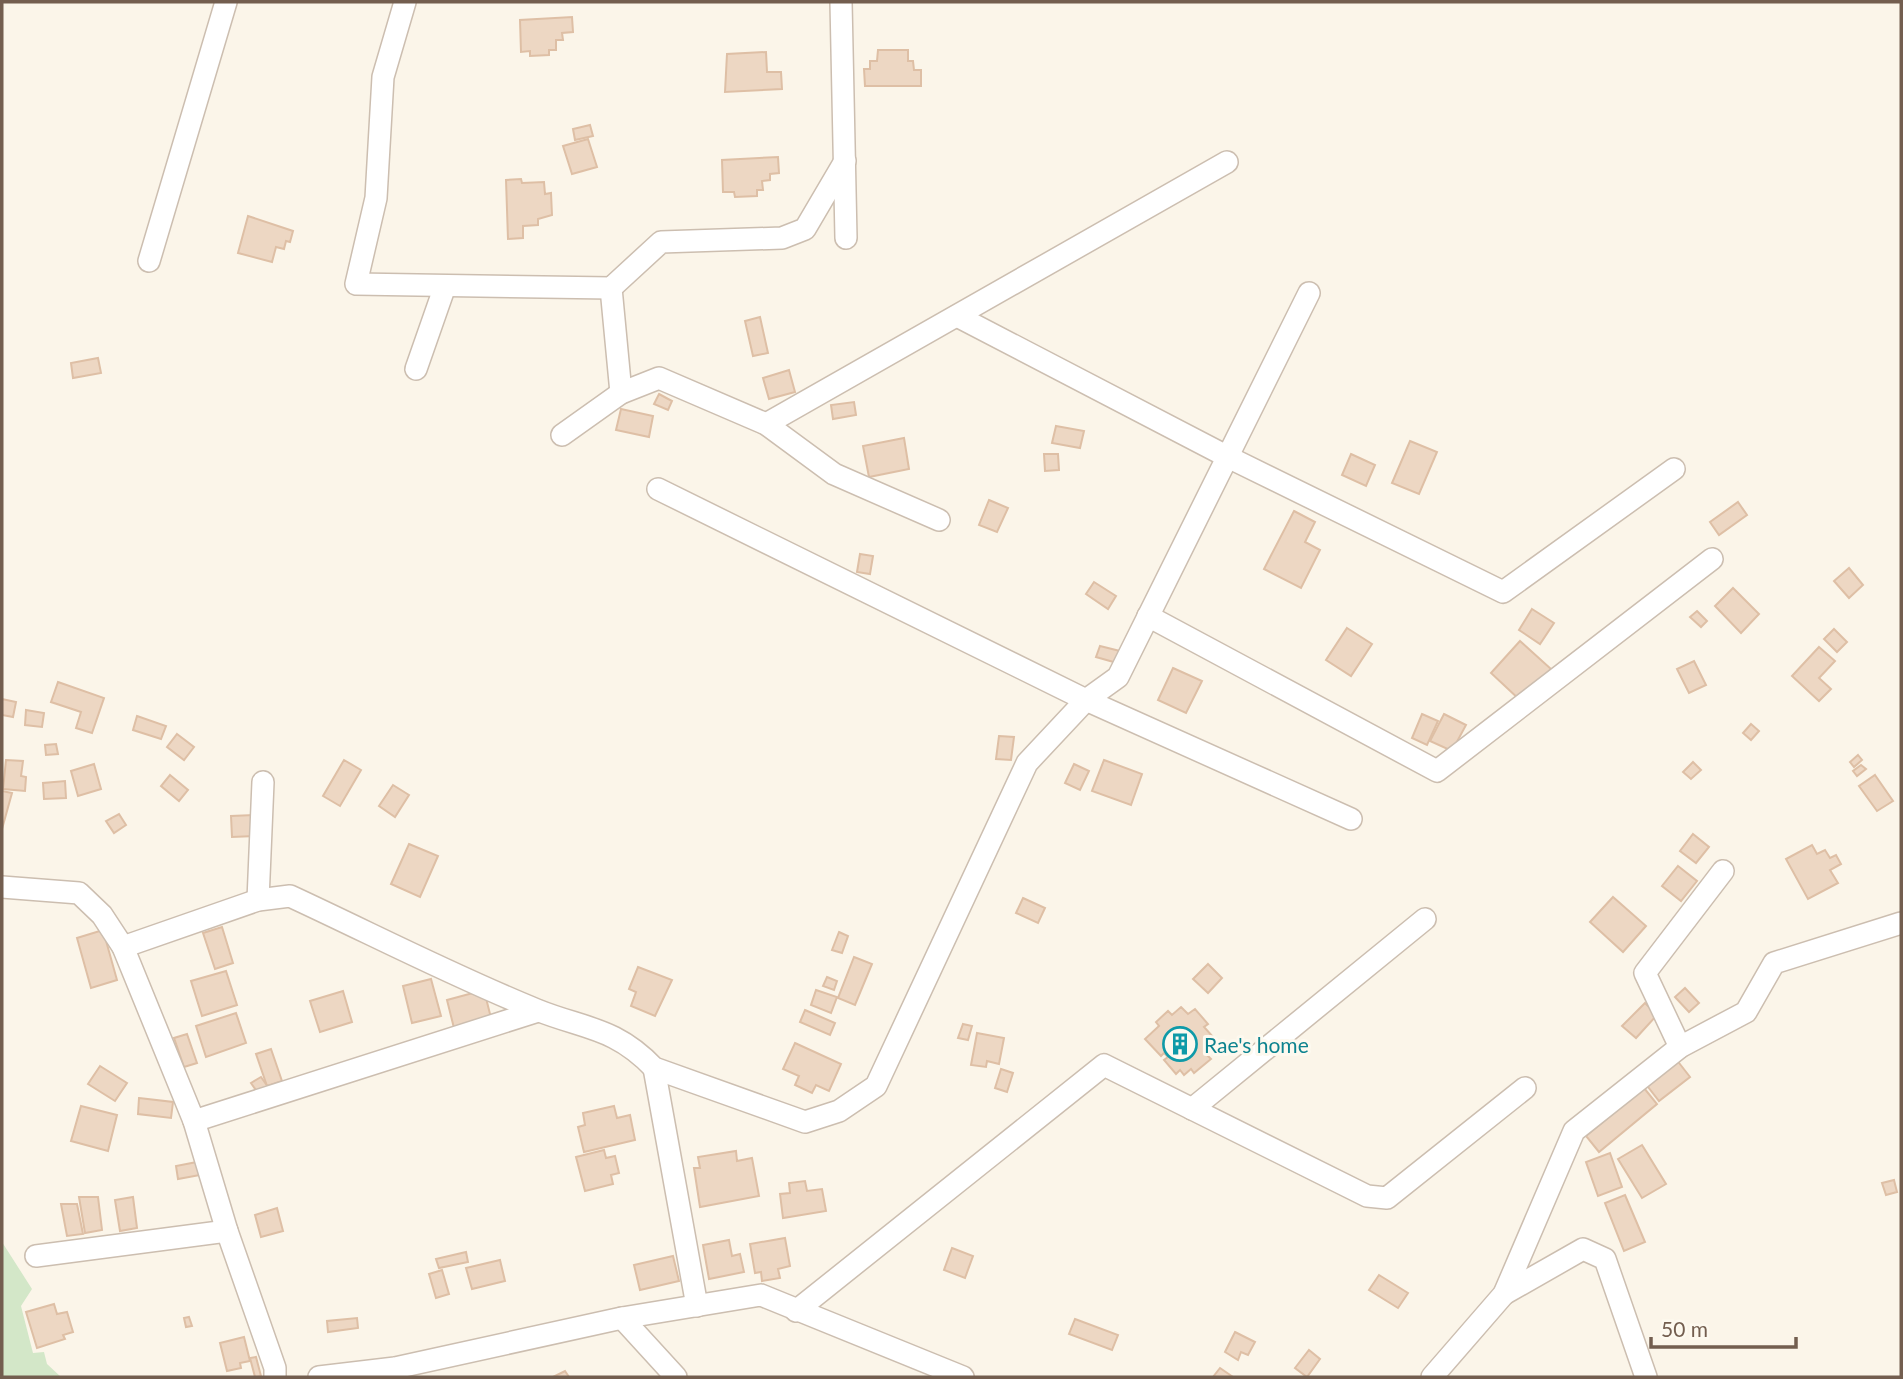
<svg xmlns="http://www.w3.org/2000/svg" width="1903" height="1379" font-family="Lato,sans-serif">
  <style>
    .green { fill: #d3e7c8 }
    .building { fill: #edd7c3; stroke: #debfa5; stroke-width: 2 }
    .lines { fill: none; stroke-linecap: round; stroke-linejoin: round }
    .minor-casing { stroke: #ccbeb0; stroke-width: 24 }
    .minor { stroke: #fff; stroke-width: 21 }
    .labels { text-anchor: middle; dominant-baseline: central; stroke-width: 6; stroke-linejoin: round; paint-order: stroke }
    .culture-label { font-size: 21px; fill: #0d838f; stroke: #fdf9ef; text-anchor: start }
  </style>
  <rect width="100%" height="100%" fill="#fbf5e9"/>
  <path class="green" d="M 2,1242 L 32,1289 L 21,1306 L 33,1353 L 44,1352 L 47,1364 L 61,1377 L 2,1377 Z"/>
  <g class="building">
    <path d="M 572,17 L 573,32 L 562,33 L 563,40 L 556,40 L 556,50 L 549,50 L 549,55 L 530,56 L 530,51 L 521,52 L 520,20 Z"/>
    <path d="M 878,50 L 908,50 L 908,61 L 913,61 L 914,70 L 921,70 L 921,86 L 865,86 L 864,69 L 870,69 L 870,61 L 877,61 Z"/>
    <path d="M 766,52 L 767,72 L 781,72 L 782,89 L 725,92 L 727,54 Z"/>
    <path d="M 590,125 L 593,136 L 575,140 L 573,129 Z"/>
    <path d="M 588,139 L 597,167 L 572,174 L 563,146 Z"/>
    <path d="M 778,157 L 779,173 L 770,174 L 770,180 L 762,181 L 763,190 L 757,190 L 757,196 L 735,197 L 734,192 L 723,192 L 722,160 Z"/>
    <path d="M 521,179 L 522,183 L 544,182 L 545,194 L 551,193 L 552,215 L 538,219 L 538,225 L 523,226 L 523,238 L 508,239 L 506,180 Z"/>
    <path d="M 248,216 L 293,231 L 290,242 L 286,241 L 284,249 L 276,247 L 272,262 L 238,253 Z"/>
    <path d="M 760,317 L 768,353 L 753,356 L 745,321 Z"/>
    <path d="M 98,358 L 101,373 L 73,378 L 71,363 Z"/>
    <path d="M 789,370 L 795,392 L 769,399 L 763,378 Z"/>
    <path d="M 659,394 L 672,401 L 668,410 L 654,404 Z"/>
    <path d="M 854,402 L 856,415 L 833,419 L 831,405 Z"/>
    <path d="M 621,409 L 653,416 L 649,437 L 616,430 Z"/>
    <path d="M 1056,426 L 1084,431 L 1080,448 L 1052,443 Z"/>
    <path d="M 904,438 L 909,469 L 869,477 L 863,446 Z"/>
    <path d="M 1410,441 L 1437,452 L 1419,494 L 1392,483 Z"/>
    <path d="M 1044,454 L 1058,454 L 1059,470 L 1045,471 Z"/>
    <path d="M 1351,454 L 1375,465 L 1366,486 L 1342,475 Z"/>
    <path d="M 989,500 L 1008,508 L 997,532 L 979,525 Z"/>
    <path d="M 1738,502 L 1747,515 L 1719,535 L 1710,522 Z"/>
    <path d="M 1294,511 L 1315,522 L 1305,542 L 1320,550 L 1301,588 L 1264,569 Z"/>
    <path d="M 860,554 L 873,556 L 870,574 L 857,572 Z"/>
    <path d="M 1849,568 L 1863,585 L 1849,598 L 1834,581 Z"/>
    <path d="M 1094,582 L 1116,596 L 1108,609 L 1086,594 Z"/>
    <path d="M 1733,588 L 1759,614 L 1741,633 L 1715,606 Z"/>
    <path d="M 1532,609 L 1554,623 L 1540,644 L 1519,630 Z"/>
    <path d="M 1697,611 L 1707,621 L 1701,627 L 1690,617 Z"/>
    <path d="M 1347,628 L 1372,644 L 1351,676 L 1326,660 Z"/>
    <path d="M 1834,629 L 1847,642 L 1837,652 L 1824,639 Z"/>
    <path d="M 1520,641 L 1551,669 L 1521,701 L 1491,673 Z"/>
    <path d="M 1100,646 L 1120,651 L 1117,663 L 1096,657 Z"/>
    <path d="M 1819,647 L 1835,661 L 1819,678 L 1831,689 L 1819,701 L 1792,676 Z"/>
    <path d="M 1694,661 L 1706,685 L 1689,693 L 1677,669 Z"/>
    <path d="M 1173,668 L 1202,681 L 1186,713 L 1158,700 Z"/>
    <path d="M 58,682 L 104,698 L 92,733 L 76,728 L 81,712 L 51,702 Z"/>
    <path d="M 2,699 L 16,702 L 13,717 L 2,715 Z"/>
    <path d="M 26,710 L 44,713 L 42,727 L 25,725 Z"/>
    <path d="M 1422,714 L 1438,721 L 1427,745 L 1412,738 Z"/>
    <path d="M 1444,714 L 1466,725 L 1452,751 L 1430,741 Z"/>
    <path d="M 137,716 L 166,726 L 161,739 L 133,730 Z"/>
    <path d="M 1751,724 L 1759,731 L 1751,740 L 1743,733 Z"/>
    <path d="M 177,734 L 194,747 L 184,760 L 167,747 Z"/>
    <path d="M 999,736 L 1014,737 L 1011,760 L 996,759 Z"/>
    <path d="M 56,744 L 58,754 L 46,755 L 45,745 Z"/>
    <path d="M 1858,755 L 1862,760 L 1854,767 L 1850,762 Z"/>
    <path d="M 6,760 L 23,761 L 21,776 L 26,777 L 25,791 L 3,789 Z"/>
    <path d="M 344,760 L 361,770 L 340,806 L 323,796 Z"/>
    <path d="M 1104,760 L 1142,774 L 1131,805 L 1092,791 Z"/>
    <path d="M 1693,762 L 1701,770 L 1691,779 L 1683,772 Z"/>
    <path d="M 94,764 L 101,789 L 78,796 L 71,771 Z"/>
    <path d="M 1074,764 L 1089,771 L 1080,790 L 1065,783 Z"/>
    <path d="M 1861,765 L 1866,769 L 1857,776 L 1853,771 Z"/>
    <path d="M 170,775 L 188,790 L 179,801 L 161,786 Z"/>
    <path d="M 1875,775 L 1893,801 L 1877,811 L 1859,786 Z"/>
    <path d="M 65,781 L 66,798 L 44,799 L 43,783 Z"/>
    <path d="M 393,785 L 409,795 L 395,817 L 379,806 Z"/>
    <path d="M 2,791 L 12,793 L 2,829 Z"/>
    <path d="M 119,814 L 126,825 L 114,833 L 106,821 Z"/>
    <path d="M 254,815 L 255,836 L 232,837 L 231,816 Z"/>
    <path d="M 1693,834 L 1709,847 L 1696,863 L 1680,851 Z"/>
    <path d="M 409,844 L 438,856 L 420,897 L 391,884 Z"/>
    <path d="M 1812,845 L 1817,854 L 1825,850 L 1830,858 L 1836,855 L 1841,864 L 1830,870 L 1838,883 L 1808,899 L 1786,859 Z"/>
    <path d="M 1678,866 L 1697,881 L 1681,901 L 1662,886 Z"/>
    <path d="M 1613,897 L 1646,926 L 1623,952 L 1590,922 Z"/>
    <path d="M 1023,898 L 1045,908 L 1038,923 L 1016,913 Z"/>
    <path d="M 222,927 L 233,963 L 215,969 L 203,933 Z"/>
    <path d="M 103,930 L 117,980 L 91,988 L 77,938 Z"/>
    <path d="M 839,932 L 848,936 L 842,953 L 832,950 Z"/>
    <path d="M 854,957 L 872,964 L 855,1005 L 838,998 Z"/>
    <path d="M 1208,964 L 1222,978 L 1208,993 L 1193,979 Z"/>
    <path d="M 638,967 L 672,980 L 655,1016 L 631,1006 L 636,992 L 629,989 Z"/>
    <path d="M 226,971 L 237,1005 L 202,1016 L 191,981 Z"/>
    <path d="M 827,977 L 837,981 L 834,990 L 823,986 Z"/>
    <path d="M 431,979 L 441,1016 L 412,1023 L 403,986 Z"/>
    <path d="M 1685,988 L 1699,1003 L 1689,1012 L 1675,997 Z"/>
    <path d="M 484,990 L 491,1018 L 454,1028 L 447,1000 Z"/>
    <path d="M 816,990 L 837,997 L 831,1013 L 811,1005 Z"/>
    <path d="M 343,991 L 352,1022 L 320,1032 L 310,1001 Z"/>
    <path d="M 1645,1003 L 1657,1015 L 1636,1038 L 1622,1026 Z"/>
    <path d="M 1181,1007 L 1188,1014 L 1195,1009 L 1208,1024 L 1204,1027 L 1213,1037 L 1208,1041 L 1214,1047 L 1206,1054 L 1211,1059 L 1194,1073 L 1191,1069 L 1184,1075 L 1180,1070 L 1176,1074 L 1164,1060 L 1168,1057 L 1164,1053 L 1161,1056 L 1145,1039 L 1159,1026 L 1156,1022 L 1168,1011 L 1172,1015 Z"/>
    <path d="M 805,1010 L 835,1023 L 830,1035 L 800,1022 Z"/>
    <path d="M 236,1013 L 246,1043 L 206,1057 L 196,1026 Z"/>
    <path d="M 963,1024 L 972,1026 L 968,1040 L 958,1038 Z"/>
    <path d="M 977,1033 L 1004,1038 L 999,1064 L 987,1061 L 986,1067 L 971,1065 Z"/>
    <path d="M 187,1034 L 197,1063 L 184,1067 L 174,1038 Z"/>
    <path d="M 795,1043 L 841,1064 L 829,1091 L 816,1085 L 812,1093 L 795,1085 L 799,1076 L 783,1069 Z"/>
    <path d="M 271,1049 L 282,1081 L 267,1086 L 256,1054 Z"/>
    <path d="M 1676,1059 L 1690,1077 L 1659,1101 L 1645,1083 Z"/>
    <path d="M 100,1066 L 127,1083 L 115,1101 L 88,1084 Z"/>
    <path d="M 1001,1069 L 1013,1073 L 1007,1092 L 995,1088 Z"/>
    <path d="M 261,1077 L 268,1087 L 258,1093 L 251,1083 Z"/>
    <path d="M 1644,1088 L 1657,1104 L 1599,1152 L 1586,1136 Z"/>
    <path d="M 139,1098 L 173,1102 L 171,1118 L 138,1114 Z"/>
    <path d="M 81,1106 L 117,1115 L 108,1151 L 71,1141 Z"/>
    <path d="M 614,1106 L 617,1118 L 630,1115 L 635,1140 L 584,1152 L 578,1127 L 585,1125 L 583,1113 Z"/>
    <path d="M 1642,1145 L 1666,1184 L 1642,1198 L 1618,1159 Z"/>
    <path d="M 604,1150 L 606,1158 L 615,1156 L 619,1173 L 611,1175 L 613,1184 L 585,1191 L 576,1157 Z"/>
    <path d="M 736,1151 L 737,1161 L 752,1158 L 759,1196 L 700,1207 L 694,1168 L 700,1168 L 698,1157 Z"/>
    <path d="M 1610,1153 L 1622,1187 L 1598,1196 L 1586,1162 Z"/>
    <path d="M 197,1162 L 200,1175 L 178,1179 L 176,1166 Z"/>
    <path d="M 1894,1180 L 1897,1192 L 1886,1195 L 1882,1183 Z"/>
    <path d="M 805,1181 L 807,1191 L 822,1189 L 826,1211 L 783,1218 L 780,1194 L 790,1193 L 789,1183 Z"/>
    <path d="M 1625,1195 L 1645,1242 L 1624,1251 L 1605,1203 Z"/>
    <path d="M 79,1197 L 98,1197 L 102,1230 L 85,1233 Z"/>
    <path d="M 133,1197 L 137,1228 L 120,1231 L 115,1200 Z"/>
    <path d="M 61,1204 L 77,1204 L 83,1234 L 67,1236 Z"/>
    <path d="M 277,1208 L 283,1231 L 261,1237 L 255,1215 Z"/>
    <path d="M 785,1238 L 790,1266 L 778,1269 L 780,1278 L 762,1281 L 761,1272 L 755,1273 L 750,1244 Z"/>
    <path d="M 729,1240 L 732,1256 L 740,1254 L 744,1272 L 709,1279 L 703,1245 Z"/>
    <path d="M 952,1248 L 973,1256 L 965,1278 L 944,1270 Z"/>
    <path d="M 466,1252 L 468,1262 L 439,1268 L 436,1259 Z"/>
    <path d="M 673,1256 L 679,1281 L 640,1290 L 634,1265 Z"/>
    <path d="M 500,1260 L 505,1281 L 472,1289 L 466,1268 Z"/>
    <path d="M 442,1270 L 449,1294 L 436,1298 L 429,1274 Z"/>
    <path d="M 1379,1275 L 1408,1293 L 1398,1308 L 1369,1290 Z"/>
    <path d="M 54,1304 L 57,1314 L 67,1312 L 73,1332 L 63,1335 L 65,1339 L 37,1348 L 26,1312 Z"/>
    <path d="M 189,1317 L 192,1326 L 186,1327 L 184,1318 Z"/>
    <path d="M 357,1318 L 358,1328 L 328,1332 L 327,1321 Z"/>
    <path d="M 1075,1319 L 1118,1335 L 1112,1350 L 1069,1334 Z"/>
    <path d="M 1235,1332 L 1255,1342 L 1248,1355 L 1241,1352 L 1238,1360 L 1225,1352 Z"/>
    <path d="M 244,1337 L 250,1361 L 240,1363 L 241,1368 L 227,1371 L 220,1343 Z"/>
    <path d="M 1309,1350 L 1320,1359 L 1307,1377 L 1295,1368 Z"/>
    <path d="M 256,1357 L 261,1376 L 258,1377 L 255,1377 L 250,1358 Z"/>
    <path d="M 1220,1368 L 1233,1377 L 1213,1377 Z"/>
    <path d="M 565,1371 L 569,1377 L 553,1377 Z"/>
  </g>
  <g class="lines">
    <g class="minor-casing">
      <g id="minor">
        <path d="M 405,2 L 383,77 L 376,198 L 356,284 L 611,288 L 661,242 L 782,238 L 805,229 L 845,161"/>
        <path d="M 841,2 L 846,238"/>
        <path d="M 149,261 L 226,2"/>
        <path d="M 611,288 L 621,393"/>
        <path d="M 957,316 L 1228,457 L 1503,592 L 1674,469"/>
        <path d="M 416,369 L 445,286"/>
        <path d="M 766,424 L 1227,162"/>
        <path d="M 562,435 L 621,393 L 659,378 L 766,424 L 834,474 L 939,520"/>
        <path d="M 658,489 L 1086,700 L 1351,819"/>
        <path d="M 1148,616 L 1437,771 L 1712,559"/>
        <path d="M 2,887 L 79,893 L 102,915 L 123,947 L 194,1121 L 227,1231 L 275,1368 L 275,1377"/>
        <path d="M 258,900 L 263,782"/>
        <path d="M 123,947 L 258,900 L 290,896 C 372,934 453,976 537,1010 C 584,1029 615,1027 654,1068 L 805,1122 L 839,1111 L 876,1086 L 1027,763 L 1086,700 L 1118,677 L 1309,293"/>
        <path d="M 1680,1047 L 1645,973 L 1723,871"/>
        <path d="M 654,1068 L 697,1306"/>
        <path d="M 1192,1109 L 1425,919"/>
        <path d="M 194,1121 L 538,1011"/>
        <path d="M 36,1256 L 227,1231"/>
        <path d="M 1504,1294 L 1583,1249 L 1605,1259 L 1646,1377"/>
        <path d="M 796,1311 L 1104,1065 L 1367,1196 L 1387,1198 L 1525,1088"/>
        <path d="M 622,1318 L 676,1377"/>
        <path d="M 319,1377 L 395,1368 L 622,1318 L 761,1295 L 963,1377"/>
        <path d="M 1432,1377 L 1504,1294 L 1574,1131 L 1680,1047 L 1746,1012 L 1774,963 L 1901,923"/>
      </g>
    </g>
    <use href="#minor" class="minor"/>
  </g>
  <defs>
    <g id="building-ring" transform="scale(1.75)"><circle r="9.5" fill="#fdf9ef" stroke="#0f9aa8" stroke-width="1.5"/><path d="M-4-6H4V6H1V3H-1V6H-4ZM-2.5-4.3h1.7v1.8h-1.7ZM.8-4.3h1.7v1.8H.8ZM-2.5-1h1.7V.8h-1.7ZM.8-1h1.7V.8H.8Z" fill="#0f9aa8"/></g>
  </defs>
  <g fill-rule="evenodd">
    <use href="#building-ring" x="1180" y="1044"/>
  </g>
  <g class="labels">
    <g class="culture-label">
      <text x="1204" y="1044">Rae's home</text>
    </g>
  </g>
  <rect width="1903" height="1379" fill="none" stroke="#735e4f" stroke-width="7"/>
  <path d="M1651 1337v10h145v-10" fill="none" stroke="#735e4f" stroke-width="3.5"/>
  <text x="1661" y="1337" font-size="21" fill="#735e4f" stroke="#fdf9ef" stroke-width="5" paint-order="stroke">50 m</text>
</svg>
